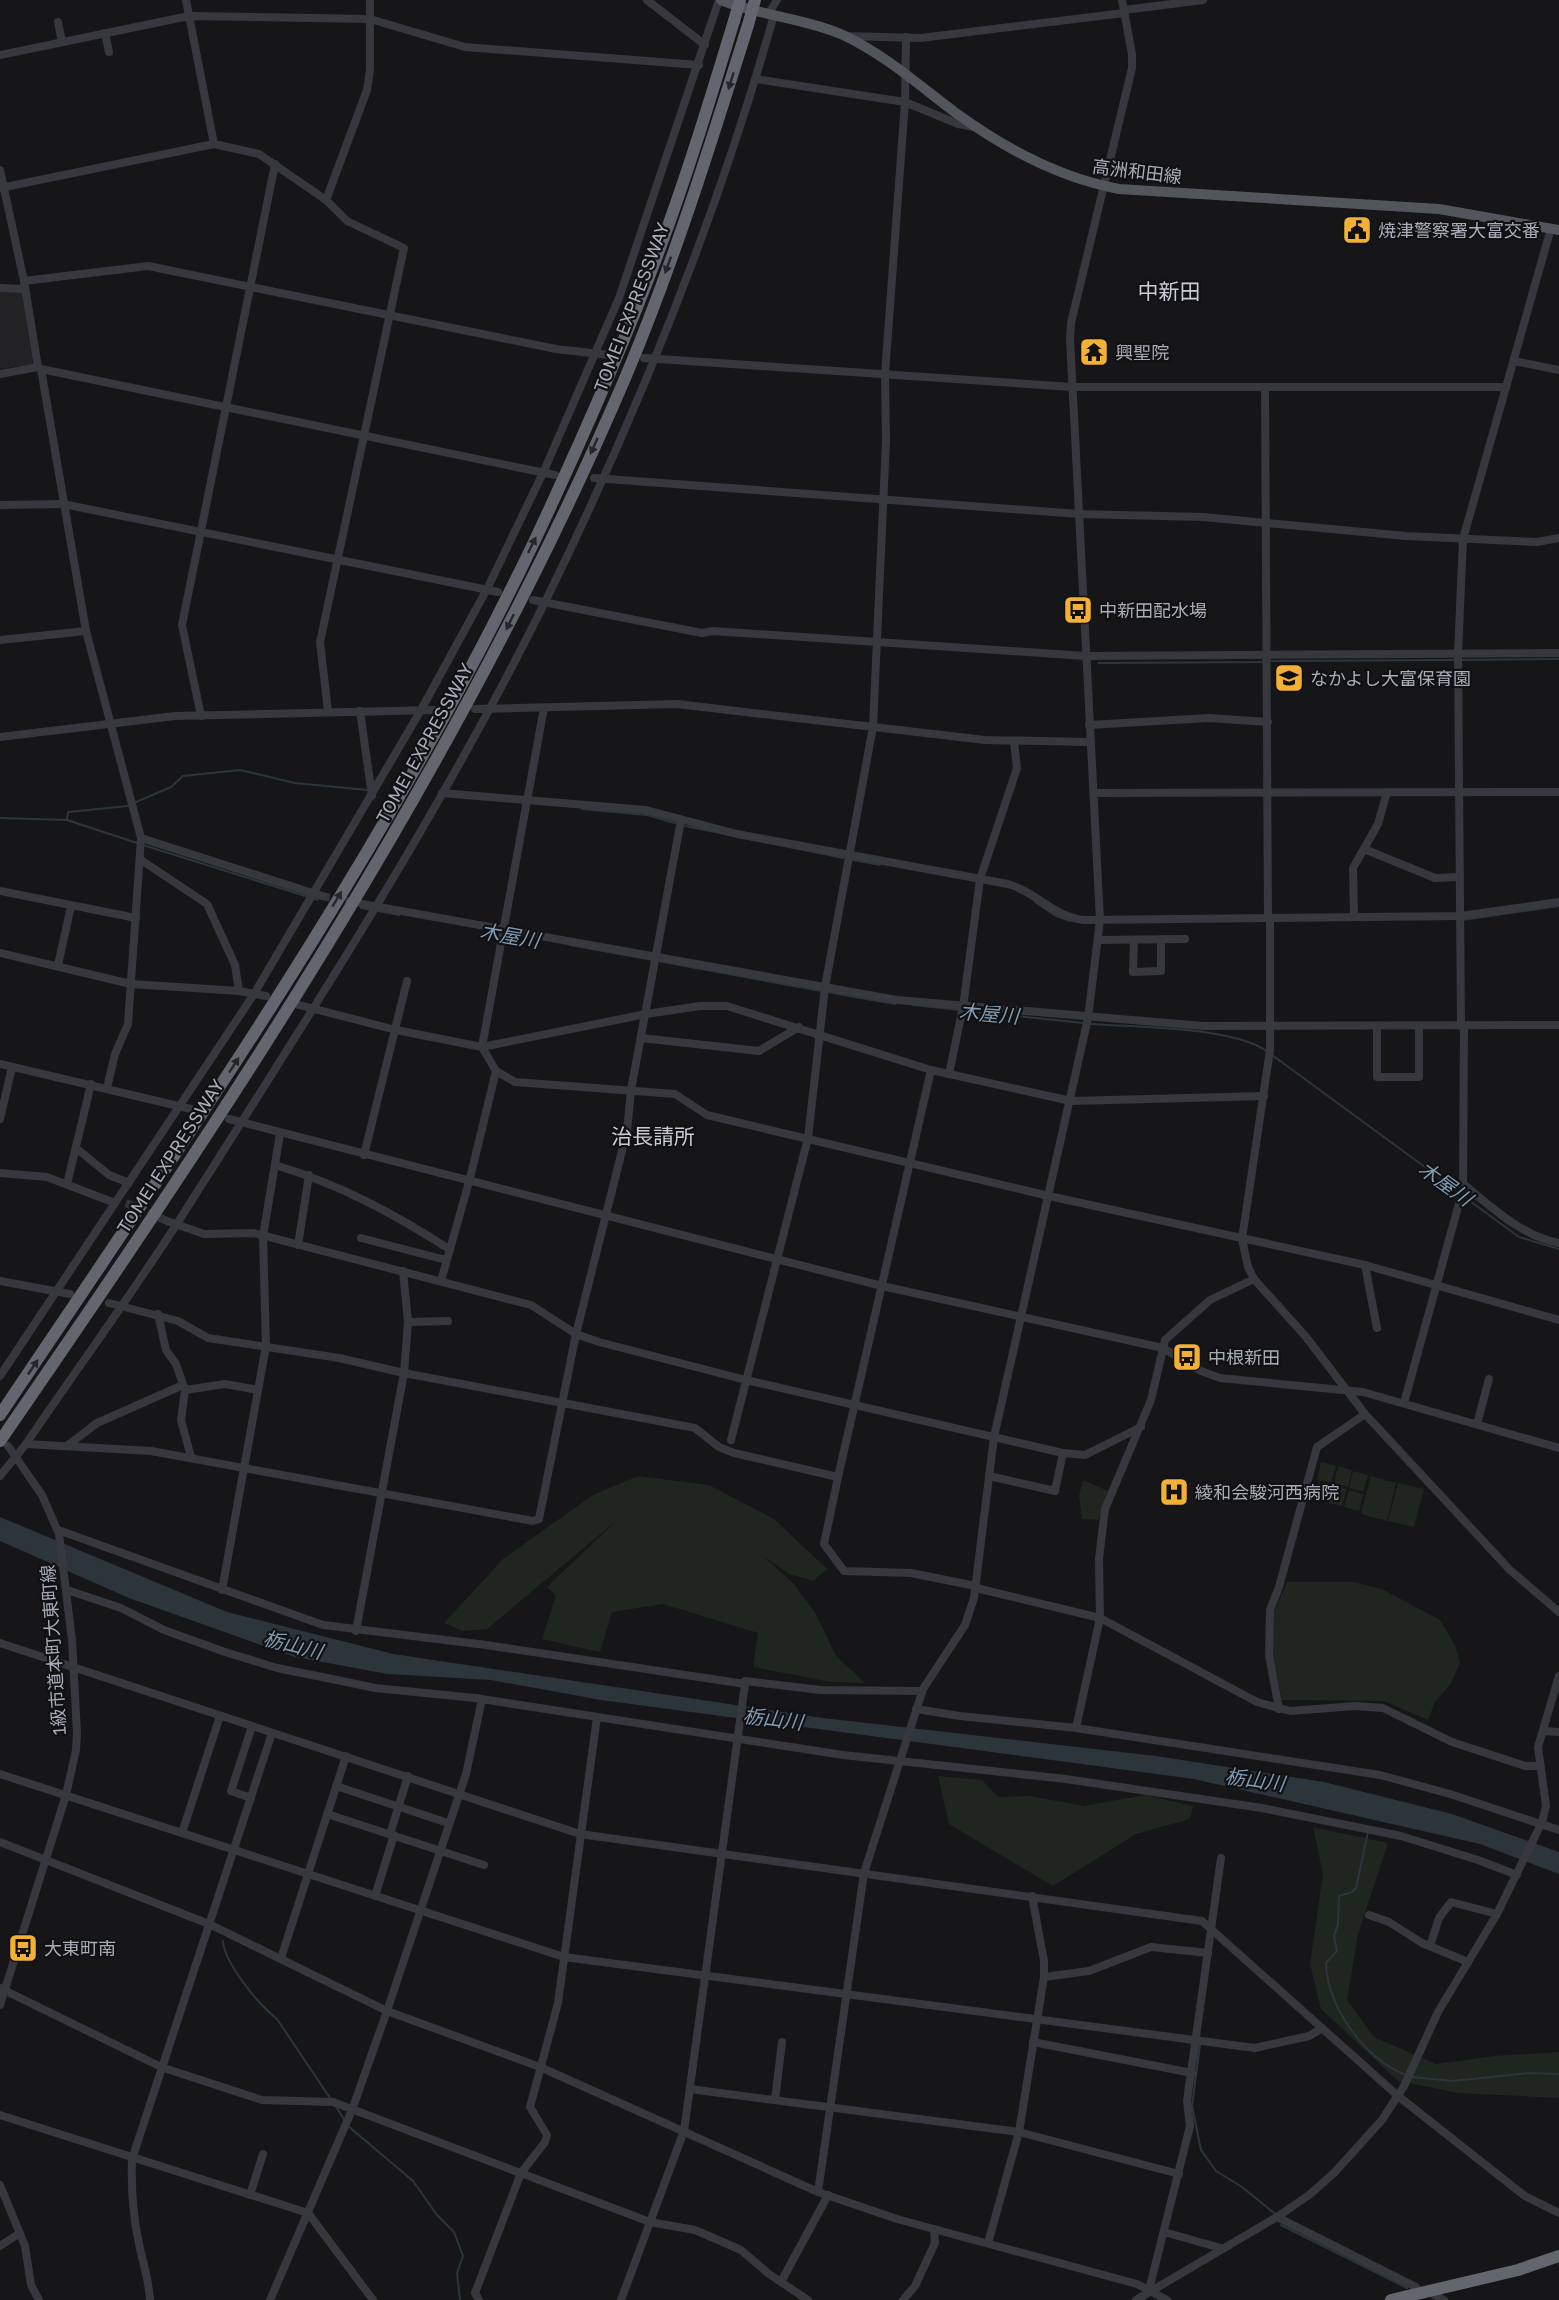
<svg xmlns="http://www.w3.org/2000/svg" width="1559" height="2300" font-family="'Golos Text','Noto Sans JP',sans-serif">
  <style>
    .built { fill: #222225 }
    .green { fill: #1e261f }
    .water { fill: #2c353c }
    .lines { fill: none; stroke-linecap: round; stroke-linejoin: round }
    .stream { stroke: #2c353c; stroke-width: 2 }
    .minor-tunnel { stroke: #333438; stroke-width: 8; stroke-dasharray: 8 4; stroke-linecap: butt }
    .minor { stroke: #37383d; stroke-width: 8 }
    .major { stroke: #53555c; stroke-width: 10 }
    .highway { stroke: #63666e; stroke-width: 12 }
    .highway-bridge { stroke: #63666e; stroke-width: 12 }
    .oneway { fill: #26262a }
    .labels { text-anchor: middle; dominant-baseline: central; stroke-width: 4.5; stroke-linejoin: round; paint-order: stroke }
    .street-label { font-size: 18px; fill: #a8adb8; stroke: #111113 }
    .poi-label { font-size: 18px; fill: #a8adb8; stroke: #111113; text-anchor: start }
    .water-label { font-size: 20px; font-style: italic; fill: #7f9bb3; stroke: #111113 }
    .quarter-label { font-size: 21px; fill: #c9ccd4; stroke: #111113 }
  </style>
  <rect width="100%" height="100%" fill="#161618"/>
  <path class="built" d="M 0,291 L 22,292 L 33,364 L 0,369 Z"/>
  <g class="green">
    <path d="M 1321,1462 L 1336,1466 L 1331,1483 L 1317,1480 Z"/>
    <path d="M 1338,1466 L 1352,1470 L 1348,1487 L 1334,1483 Z"/>
    <path d="M 1353,1471 L 1368,1475 L 1363,1492 L 1349,1488 Z"/>
    <path d="M 638,1476 L 709,1485 L 774,1519 L 827,1569 L 813,1581 L 789,1574 L 763,1556 L 794,1584 L 816,1614 L 836,1656 L 865,1683 L 831,1682 L 753,1667 L 758,1633 L 663,1604 L 612,1612 L 600,1652 L 542,1639 L 556,1596 L 547,1587 L 616,1521 L 487,1629 L 463,1631 L 444,1623 L 503,1559 L 593,1495 Z"/>
    <path d="M 1371,1476 L 1396,1483 L 1387,1521 L 1361,1514 Z"/>
    <path d="M 1083,1480 L 1108,1491 L 1098,1520 L 1082,1519 L 1079,1496 Z"/>
    <path d="M 1317,1482 L 1331,1485 L 1327,1503 L 1312,1499 Z"/>
    <path d="M 1398,1483 L 1424,1489 L 1414,1527 L 1388,1521 Z"/>
    <path d="M 1333,1485 L 1347,1489 L 1342,1506 L 1328,1503 Z"/>
    <path d="M 1349,1490 L 1363,1494 L 1359,1511 L 1344,1507 Z"/>
    <path d="M 1287,1582 L 1353,1582 L 1382,1589 L 1440,1620 L 1455,1645 L 1460,1663 L 1451,1683 L 1435,1702 L 1428,1720 L 1384,1701 L 1282,1700 L 1273,1656 L 1273,1615 Z"/>
    <path d="M 938,1776 L 982,1780 L 998,1797 L 1029,1796 L 1084,1806 L 1145,1795 L 1193,1806 L 1190,1819 L 1136,1834 L 1053,1886 L 949,1824 Z"/>
    <path d="M 1313,1827 L 1388,1843 L 1358,1934 L 1347,2000 L 1374,2037 L 1436,2064 L 1495,2056 L 1559,2052 L 1559,2098 L 1458,2093 L 1398,2081 L 1321,2009 L 1310,1964 L 1323,1874 Z"/>
  </g>
  <path class="water" d="M 0,1517 L 227,1612 L 393,1654 L 823,1718 L 1156,1756 L 1324,1782 L 1452,1814 L 1559,1852 L 1559,1874 L 1480,1844 L 1194,1779 L 601,1700 L 491,1680 L 388,1674 L 295,1657 L 129,1598 L 0,1541 Z"/>
  <g class="lines">
    <g class="stream">
      <path d="M 1461,660 L 1559,659"/>
      <path d="M 1269,661 L 1455,660"/>
      <path d="M 1098,663 L 1263,662"/>
      <path d="M 134,803 L 171,787 L 183,776 L 240,770 L 295,783 L 367,790"/>
      <path d="M 582,809 L 647,815 L 675,823"/>
      <path d="M 0,818 L 67,820 L 137,843"/>
      <path d="M 67,820 L 68,812 L 128,806"/>
      <path d="M 685,826 L 843,858"/>
      <path d="M 143,845 L 318,900"/>
      <path d="M 853,860 L 880,865"/>
      <path d="M 1035,902 L 1056,916 L 1070,921"/>
      <path d="M 361,908 L 372,910"/>
      <path d="M 378,911 L 399,915"/>
      <path d="M 1462,920 L 1559,906"/>
      <path d="M 570,945 L 653,960"/>
      <path d="M 658,961 L 821,991"/>
      <path d="M 827,992 L 895,1004"/>
      <path d="M 913,1005 L 1083,1023"/>
      <path d="M 1089,1024 C 1133,1027 1233,1026 1268,1052"/>
      <path d="M 1272,1055 L 1459,1192"/>
      <path d="M 1463,1196 L 1519,1237 L 1559,1249"/>
      <path d="M 1368,1832 L 1356,1888 L 1352,1892 L 1339,1896 L 1338,1924 L 1334,1936 L 1337,1951 L 1326,1963 C 1327,2007 1365,2059 1406,2075"/>
      <path d="M 223,1941 C 224,1963 260,2006 277,2019 L 330,2098"/>
      <path d="M 1200,2045 L 1192,2106 L 1201,2150 L 1216,2171 L 1242,2187 L 1274,2213"/>
      <path d="M 1412,2077 L 1453,2081 L 1529,2073 L 1559,2074"/>
      <path d="M 335,2105 L 345,2121"/>
      <path d="M 348,2126 L 413,2181 L 437,2215 L 454,2232 L 463,2256 L 457,2273 L 460,2300"/>
      <path d="M 1281,2225 L 1407,2288"/>
    </g>
    <g class="minor-tunnel">
      <path d="M 322,896 L 357,903"/>
      <path d="M 126,1203 L 167,1221"/>
    </g>
    <g class="minor">
      <path d="M 186,0 L 214,144"/>
      <path d="M 647,0 L 705,45"/>
      <path d="M 1124,10 L 1203,0"/>
      <path d="M 769,13 L 777,0"/>
      <path d="M 58,22 L 62,42"/>
      <path d="M 105,33 L 109,52"/>
      <path d="M 844,36 L 921,38 L 1124,13"/>
      <path d="M 0,55 L 189,16 L 370,19 L 465,47 L 699,65"/>
      <path d="M 756,79 L 905,102 L 958,124 L 974,127"/>
      <path d="M 0,170 L 24,281 L 38,367 L 41,369 L 86,631 L 141,838 L 128,1024 L 115,1054 L 107,1088"/>
      <path d="M 0,188 L 214,144 L 259,154 L 326,200 L 347,221 L 404,248 L 320,642 L 328,711"/>
      <path d="M 326,200 L 367,90 L 370,70 L 370,0"/>
      <path d="M 24,281 L 148,266 L 556,349 L 609,355"/>
      <path d="M 0,288 L 25,289"/>
      <path d="M 644,358 L 1072,387 L 1506,387"/>
      <path d="M 1514,361 L 1559,370"/>
      <path d="M 41,369 L 555,475"/>
      <path d="M 0,374 L 38,367"/>
      <path d="M 1265,388 L 1268,917"/>
      <path d="M 594,478 L 1079,514 L 1203,517 L 1406,536 L 1537,542 L 1559,538"/>
      <path d="M 0,505 L 63,504 L 498,592"/>
      <path d="M 533,600 L 702,633 L 713,631 L 1085,656 L 1559,653"/>
      <path d="M 0,640 L 86,631"/>
      <path d="M 544,708 L 482,1047 L 496,1071 L 515,1082 L 675,1094 L 707,1115 L 1049,1196 L 1365,1265 L 1559,1320"/>
      <path d="M 475,709 L 677,704 L 985,740 L 1089,742"/>
      <path d="M 360,711 L 372,796"/>
      <path d="M 201,716 L 182,625 L 275,164"/>
      <path d="M 1089,725 L 1209,718 L 1268,722"/>
      <path d="M 0,737 L 175,716 L 435,710"/>
      <path d="M 442,793 L 646,810 L 737,834 L 1008,884 C 1036,892 1054,917 1084,920 L 1460,916 L 1559,902"/>
      <path d="M 1094,793 L 1559,792"/>
      <path d="M 141,838 L 322,896"/>
      <path d="M 1364,849 L 1435,878 L 1460,877"/>
      <path d="M 141,860 L 207,904 L 235,965 L 239,991"/>
      <path d="M 0,891 L 136,918"/>
      <path d="M 362,904 L 897,1000 L 1203,1026 L 1559,1025"/>
      <path d="M 1270,917 L 1270,1050 L 1242,1239 L 1248,1267 L 1254,1279 L 1306,1337 L 1365,1414 L 1510,1570 L 1559,1612"/>
      <path d="M 1354,917 L 1353,868 L 1378,824 L 1387,792"/>
      <path d="M 1098,940 L 1185,939"/>
      <path d="M 1134,940 L 1133,972 L 1161,971 L 1161,939"/>
      <path d="M 0,953 L 131,984 L 239,991 L 266,996"/>
      <path d="M 58,965 L 71,906"/>
      <path d="M 299,1005 L 396,1030 L 482,1047 L 646,1014 L 700,1006 L 727,1006 L 931,1070 L 1071,1101 L 1264,1096"/>
      <path d="M 1461,1026 L 1458,653 L 1463,539 L 1551,228"/>
      <path d="M 1377,1027 L 1377,1077 L 1419,1077 L 1419,1026"/>
      <path d="M 641,1038 L 759,1051 L 799,1027"/>
      <path d="M 0,1064 L 191,1109"/>
      <path d="M 949,1074 L 963,1007 L 980,879 L 1017,768 L 1014,742"/>
      <path d="M 0,1119 L 12,1067"/>
      <path d="M 229,1119 L 882,1286 L 1163,1348 L 1201,1371 L 1220,1378 L 1363,1392 L 1559,1448"/>
      <path d="M 76,1148 L 109,1175 L 129,1183"/>
      <path d="M 364,1155 L 407,981"/>
      <path d="M 275,1165 C 339,1184 393,1213 449,1249"/>
      <path d="M 0,1173 L 47,1177 L 115,1203"/>
      <path d="M 67,1184 L 91,1084"/>
      <path d="M 1463,1184 C 1492,1207 1521,1236 1559,1243"/>
      <path d="M 167,1221 L 204,1234 L 254,1233 L 531,1305 L 576,1334 L 599,1342 L 746,1380 L 1063,1453 L 1085,1455 L 1141,1427"/>
      <path d="M 361,1238 L 446,1260"/>
      <path d="M 298,1245 L 309,1175"/>
      <path d="M 1365,1265 L 1377,1328"/>
      <path d="M 0,1281 L 70,1294"/>
      <path d="M 441,1281 L 469,1182 L 496,1071"/>
      <path d="M 109,1303 L 178,1321 L 208,1338 L 339,1358 L 404,1373 L 695,1428 L 719,1447 L 734,1453 L 838,1477 L 824,1544 L 844,1571 L 911,1573 L 976,1586"/>
      <path d="M 158,1314 L 166,1350 L 176,1364 L 185,1390 L 181,1420 L 191,1457"/>
      <path d="M 408,1322 L 448,1321"/>
      <path d="M 0,1376 L 254,994 L 421,710 L 487,589 L 543,473 L 619,298 L 719,0"/>
      <path d="M 185,1390 L 225,1384 L 258,1390"/>
      <path d="M 1404,1403 L 1463,1189 L 1464,1026"/>
      <path d="M 1477,1424 L 1489,1379"/>
      <path d="M 731,1440 L 808,1138 L 825,987 L 873,727 L 886,441 L 885,374 L 905,102 L 906,37"/>
      <path d="M 26,1444 L 151,1451 L 533,1521 L 539,1519 L 576,1334 L 627,1131 L 631,1090 L 681,820"/>
      <path d="M 67,1446 L 97,1423 L 183,1385"/>
      <path d="M 0,1476 L 26,1444 C 76,1370 130,1297 178,1222 C 307,1019 440,815 547,598 C 639,410 717,217 774,15"/>
      <path d="M 989,1476 L 1055,1491 L 1063,1453"/>
      <path d="M 838,1477 L 931,1070"/>
      <path d="M 58,1530 L 323,1625 L 486,1645 L 745,1684 L 745,1681 L 820,1690 L 922,1691"/>
      <path d="M 976,1588 L 1100,1618 L 1257,1702 L 1290,1711 L 1355,1706 L 1383,1708 L 1452,1742 L 1525,1766 L 1539,1766"/>
      <path d="M 67,1590 L 121,1608 L 164,1630 L 225,1652 L 277,1668 L 337,1680 L 375,1688 L 475,1698 L 843,1755 L 1066,1779 L 1262,1808 L 1401,1836 L 1478,1860 L 1517,1875"/>
      <path d="M 222,1590 L 266,1346 L 263,1236 L 280,1134"/>
      <path d="M 356,1631 L 404,1373 L 408,1322 L 403,1271"/>
      <path d="M 0,1643 L 580,1834 L 1202,1921 L 1398,2096 L 1525,2196 L 1559,2213"/>
      <path d="M 916,1709 L 960,1716 L 1076,1728 L 1380,1775 L 1450,1794 L 1559,1830"/>
      <path d="M 1279,1709 L 1269,1655 L 1270,1610 L 1279,1587 L 1317,1447 L 1365,1414"/>
      <path d="M 1076,1728 L 1100,1618 L 1099,1559 L 1105,1509 L 1151,1400 L 1165,1340 L 1210,1300 L 1254,1279"/>
      <path d="M 1543,1731 L 1559,1732"/>
      <path d="M 0,1774 L 564,1957 L 1255,2048 L 1309,2036 L 1321,2029"/>
      <path d="M 336,1786 L 448,1823"/>
      <path d="M 251,1798 L 231,1791 L 252,1726"/>
      <path d="M 327,1814 L 484,1865"/>
      <path d="M 182,1833 L 220,1716"/>
      <path d="M 390,1834 L 408,1776"/>
      <path d="M 0,1842 L 209,1924 L 387,2011 L 540,2067 L 818,2192 L 897,2219 L 1137,2284 L 1167,2300"/>
      <path d="M 375,1896 L 394,1835"/>
      <path d="M 1369,1915 L 1389,1922 L 1422,1943 L 1468,1962"/>
      <path d="M 1430,1946 L 1439,1918 L 1451,1902 L 1497,1914"/>
      <path d="M 281,1958 L 346,1756"/>
      <path d="M 1044,1977 L 1089,1971 L 1151,1947 L 1208,1953"/>
      <path d="M 0,1988 L 161,2067 L 262,2100 L 333,2102 L 650,2222 L 695,2230 L 741,2250 L 769,2274 L 808,2300"/>
      <path d="M 0,2005 L 66,1795 L 76,1750 L 77,1733 L 72,1640 L 59,1534 L 42,1495 L 8,1446"/>
      <path d="M 1033,2042 L 1192,2073"/>
      <path d="M 690,2089 L 1019,2132 L 1179,2174"/>
      <path d="M 775,2100 L 782,2042"/>
      <path d="M 0,2115 L 308,2213 L 373,2300"/>
      <path d="M 0,2185 L 25,2246 L 31,2285 L 39,2300"/>
      <path d="M 818,2192 L 864,1873 L 923,1689 L 965,1625 L 974,1598 L 994,1437 L 1088,1018 L 1100,920 L 1070,338 L 1071,323 L 1132,68 L 1132,54 L 1122,0"/>
      <path d="M 250,2195 L 263,2154"/>
      <path d="M 1277,2217 L 1416,2287 L 1421,2294"/>
      <path d="M 1164,2232 L 1221,2248"/>
      <path d="M 988,2243 L 1019,2132 L 1044,1977 L 1044,1961 L 1032,1896"/>
      <path d="M 0,2246 L 20,2233"/>
      <path d="M 781,2282 L 828,2195"/>
      <path d="M 1149,2290 L 1190,2126 L 1187,2101 L 1221,1858"/>
      <path d="M 1429,2292 L 1444,2300"/>
      <path d="M 150,2300 C 149,2280 143,2263 139,2244 C 133,2216 131,2187 132,2159 L 272,1733"/>
      <path d="M 270,2300 L 352,2110 L 387,2011 L 466,1774 L 482,1699"/>
      <path d="M 479,2300 L 475,2293 L 521,2173 L 545,2142 L 547,2135 L 530,2107 L 558,2003 L 597,1717"/>
      <path d="M 621,2300 L 684,2131 L 745,1684"/>
      <path d="M 903,2300 L 915,2286 L 935,2243 L 934,2229"/>
      <path d="M 1136,2300 L 1277,2217 L 1309,2195 L 1334,2173 L 1382,2120 L 1404,2086 L 1438,2012 L 1497,1914 L 1542,1822 L 1546,1806 L 1538,1747 L 1559,1676"/>
    </g>
    <path class="major" d="M 721,0 C 760,16 804,18 843,35 C 884,54 920,86 956,113 C 1004,148 1060,178 1119,189 L 1439,209 L 1559,230"/>
    <g class="highway">
      <path d="M 0,1415 C 190,1132 388,849 535,540 C 580,444 623,347 660,248 C 688,173 711,96 734,21"/>
      <path d="M 0,1441 C 234,1102 464,756 626,376 C 674,262 711,143 748,25"/>
      <path d="M 1391,2300 L 1518,2270 L 1559,2256"/>
    </g>
    <g class="highway-bridge">
      <path d="M 734,21 L 740,0"/>
      <path d="M 748,25 L 755,0"/>
    </g>
  </g>
  <defs><path id="oneway-solid" d="M-6-.8H1V-3.2L6.5 0L1 3.2V.8H-6Z" transform="scale(1.5)"/></defs>
  <g class="oneway">
    <use href="#oneway-solid" transform="translate(731 81) rotate(107)"/>
    <use href="#oneway-solid" transform="translate(668 265) rotate(110)"/>
    <use href="#oneway-solid" transform="translate(594 446) rotate(114)"/>
    <use href="#oneway-solid" transform="translate(532 545) rotate(-64)"/>
    <use href="#oneway-solid" transform="translate(510 622) rotate(116)"/>
    <use href="#oneway-solid" transform="translate(337 899) rotate(-59)"/>
    <use href="#oneway-solid" transform="translate(234 1065) rotate(-57)"/>
    <use href="#oneway-solid" transform="translate(33 1367) rotate(-56)"/>
  </g>
  <defs>
    <g id="civic-square" transform="scale(1.5)"><rect x="-9" y="-9" width="18" height="18" rx="4" fill="#f2b134" stroke="#111113"/><path d="M-.6-6.5H3V-4.5H.6V-3L4-1V1h2V6H-6V1h2V-1L-.6-3ZM-1.2 2.5V6h2.4V2.5Z" fill="#111"/></g>
    <g id="temple-square" transform="scale(1.5)"><rect x="-9" y="-9" width="18" height="18" rx="4" fill="#f2b134" stroke="#111113"/><path d="M0-6L5-2H3V0L6.5 2.5H4V6H1.5V3h-3V6H-4V2.5H-6.5L-3 0V-2H-5Z" fill="#111"/></g>
    <g id="bus-square" transform="scale(1.5)"><rect x="-9" y="-9" width="18" height="18" rx="4" fill="#f2b134" stroke="#111113"/><path d="M-5-6H5V4H4V6H2V4H-2V6H-4V4H-5ZM-3.5-4V0h7V-4ZM-3.5 1.2v1.5H-2V1.2ZM2 1.2v1.5H3.5V1.2Z" fill="#111"/></g>
    <g id="school-square" transform="scale(1.5)"><rect x="-9" y="-9" width="18" height="18" rx="4" fill="#f2b134" stroke="#111113"/><path d="M0-5L7-2L0 1L-7-2ZM-4 1L0 2.5L4 1V4Q0 6-4 4Z" fill="#111"/></g>
    <g id="hospital-square" transform="scale(1.5)"><rect x="-9" y="-9" width="18" height="18" rx="4" fill="#f2b134" stroke="#111113"/><path d="M-5-5h3v3.5h4V-5h3V5h-3V1.5h-4V5h-3Z" fill="#111"/></g>
  </defs>
  <g fill-rule="evenodd">
    <use href="#civic-square" x="1357" y="230"/>
    <use href="#temple-square" x="1094" y="352"/>
    <use href="#bus-square" x="1078" y="610"/>
    <use href="#school-square" x="1289" y="678"/>
    <use href="#bus-square" x="1187" y="1357"/>
    <use href="#hospital-square" x="1174" y="1492"/>
    <use href="#bus-square" x="23" y="1948"/>
  </g>
  <g class="labels">
    <g class="street-label">
      <text transform="translate(1137 171) rotate(7)">高洲和田線</text>
      <text transform="translate(631 307) rotate(-69)">TOMEI EXPRESSWAY</text>
      <text transform="translate(424 743) rotate(-61)">TOMEI EXPRESSWAY</text>
      <text transform="translate(170 1156) rotate(-57)">TOMEI EXPRESSWAY</text>
      <text transform="translate(53 1650) rotate(-94)">1級市道本町大東町線</text>
    </g>
    <g class="poi-label">
      <text x="1378" y="230">焼津警察署大富交番</text>
      <text x="1115" y="352">興聖院</text>
      <text x="1099" y="610">中新田配水場</text>
      <text x="1310" y="678">なかよし大富保育園</text>
      <text x="1208" y="1357">中根新田</text>
      <text x="1195" y="1492">綾和会駿河西病院</text>
      <text x="44" y="1948">大東町南</text>
    </g>
    <g class="water-label">
      <text transform="translate(510 935) rotate(10)">木屋川</text>
      <text transform="translate(989 1013) rotate(5)">木屋川</text>
      <text transform="translate(1446 1183) rotate(36)">木屋川</text>
      <text transform="translate(293 1644) rotate(14)">栃山川</text>
      <text transform="translate(773 1718) rotate(7)">栃山川</text>
      <text transform="translate(1255 1779) rotate(8)">栃山川</text>
    </g>
    <g class="quarter-label">
      <text x="1169" y="291">中新田</text>
      <text x="653" y="1136">治長請所</text>
    </g>
  </g>
</svg>
